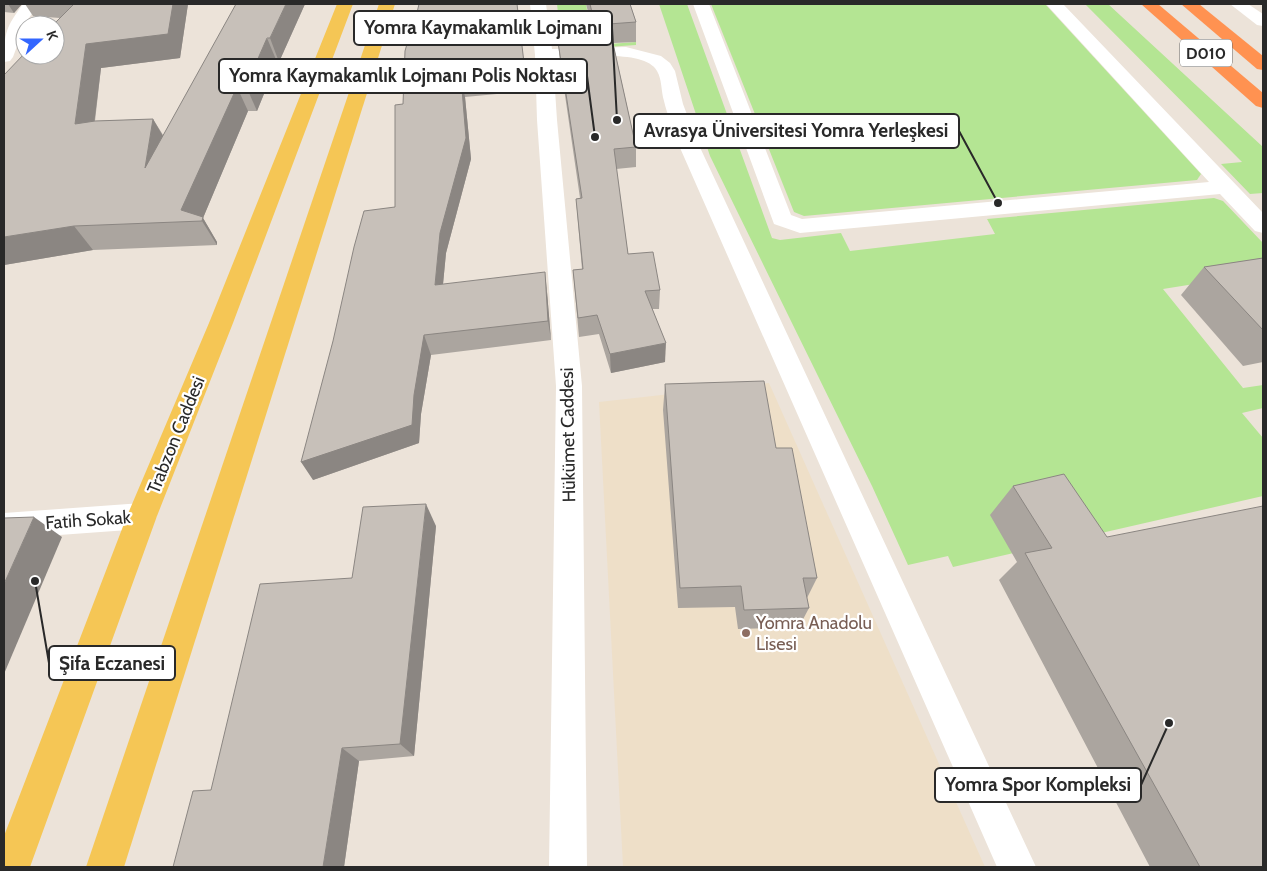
<svg xmlns="http://www.w3.org/2000/svg" width="1267" height="871" font-family="Cabin,sans-serif">
  <style>
    .education { fill: #eedfc8 }
    .green { fill: #b4e593 }
    .lines { fill: none; stroke-linecap: round; stroke-linejoin: round }
    .minor { fill: #fff; fill-rule: evenodd }
    .major { fill: #f5c655; fill-rule: evenodd }
    .highway { fill: #ff9251; fill-rule: evenodd }
    .wall { fill: #aba59f }
    .shaded-wall { fill: #8b8682 }
    .building { fill: #c7c0b9; stroke: #8b8682 }
    .education-dot { fill: #8d6e63; stroke: #fff; stroke-width: 2 }
    .labels { text-anchor: middle; dominant-baseline: central; stroke-width: 4.5; stroke-linejoin: round; paint-order: stroke }
    .shield { fill: #fff; stroke: #696969; stroke-width: 1 }
    .shield-label { font-size: 16px; font-weight: bold; fill: #292929 }
    .street-label { font-size: 18px; fill: #292929; stroke: #fff }
    .education-label { font-size: 18px; fill: #785e54; stroke: #fff; text-anchor: start }
    .leader { fill: none; stroke: #292929; stroke-width: 2 }
    .callout-dot { fill: #292929; stroke: #fff; stroke-width: 2 }
    .callout { fill: #fff; stroke: #292929; stroke-width: 2 }
    .callout-label { font-size: 19px; text-anchor: middle; font-weight: bold; fill: #292929 }
  </style>
  <rect width="100%" height="100%" fill="#ece3d9"/>
  <path class="education" d="M 769,383 L 985,867 L 623,867 L 599,402 Z"/>
  <g class="green">
    <path d="M 557,4 L 586,4 L 587,10 L 558,13 Z"/>
    <path d="M 659,4 L 687,4 L 772,238 L 780,240 L 841,233 L 850,251 L 995,234 L 987,219 L 1214,198 L 1223,201 L 1263,243 L 1263,273 L 1163,289 L 1243,388 L 1263,385 L 1263,408 L 1242,413 L 1263,438 L 1263,496 L 953,567 L 948,556 L 908,565 L 872,486 L 710,156 Z"/>
    <path d="M 711,4 L 1045,4 L 1201,174 L 1197,180 L 804,216 L 794,212 Z"/>
    <path d="M 1085,4 L 1108,4 L 1263,147 L 1263,193 L 1250,194 L 1221,164 L 1242,162 Z"/>
    <path d="M 576,18 L 578,29 L 592,28 L 596,45 L 636,42 L 636,45 L 564,50 L 560,20 Z"/>
  </g>
  <g class="lines">
    <g class="minor">
      <path d="M 23,4 L 39,4 L 26,22 L 13,57 L 10,61 L 4,62 C 4,33 6,27 23,4 Z"/>
      <path d="M 530,4 L 546,4 L 552,49 L 626,47 L 661,56 L 670,63 L 675,71 L 683,104 L 697,141 L 1036,867 L 997,867 L 677,141 C 673,128 667,114 664,101 C 661,91 662,79 657,71 C 644,48 576,58 553,60 L 557,120 L 582,386 L 587,867 L 549,867 L 556,386 L 537,120 L 535,55 Z"/>
      <path d="M 693,4 L 709,4 L 791,215 L 802,219 L 1209,182 L 1046,4 L 1063,4 L 1263,213 L 1263,233 L 1255,231 L 1220,194 L 800,233 L 774,224 Z"/>
      <path d="M 1230,4 L 1248,4 L 1263,14 L 1263,26 L 1257,25 Z"/>
      <path d="M 142,503 L 152,507 L 157,516 L 152,525 L 142,529 L 4,539 L 4,513 Z"/>
    </g>
    <g class="major">
      <path d="M 337,4 L 353,4 L 233,323 L 157,516 L 30,867 L 4,867 L 4,836 L 127,516 L 209,323 Z"/>
      <path d="M 379,4 L 395,4 L 124,867 L 86,867 Z"/>
    </g>
    <g class="highway">
      <path d="M 1141,4 L 1158,4 L 1263,93 L 1263,108 L 1256,106 Z"/>
      <path d="M 1181,4 L 1199,4 L 1263,56 L 1263,70 L 1257,69 Z"/>
    </g>
  </g>
  <g class="wall">
    <path d="M 4,4 L 22,4 L 14,13 L 4,12 Z"/>
    <path d="M 25,4 L 188,4 L 180,58 L 101,68 L 95,121 L 153,119 L 163,135 L 305,4 L 279,62 L 277,62 L 257,111 L 248,111 L 203,218 L 217,242 L 217,245 L 93,250 L 4,265 L 60,18 L 33,16 Z"/>
    <path d="M 517,4 L 527,91 L 465,97 L 471,159 L 446,253 L 443,284 L 547,292 L 551,340 L 431,355 L 421,414 L 419,443 L 313,480 L 395,207 L 403,104 L 413,30 Z"/>
    <path d="M 586,4 L 630,4 L 636,22 L 636,42 L 613,43 L 636,147 L 636,167 L 616,169 L 628,254 L 660,290 L 659,309 L 652,309 L 665,362 L 611,373 L 599,334 L 579,337 L 573,270 L 582,269 L 576,199 L 580,198 L 560,61 L 558,42 L 595,39 Z"/>
    <path d="M 1263,258 L 1263,362 L 1243,366 L 1181,295 L 1204,267 Z"/>
    <path d="M 665,384 L 776,448 L 817,578 L 807,598 L 809,608 L 799,627 L 738,629 L 735,607 L 678,608 L 663,410 Z"/>
    <path d="M 1013,486 L 1107,537 L 1263,867 L 1150,867 L 999,580 L 1017,562 L 990,515 Z"/>
    <path d="M 436,526 L 414,756 L 359,761 L 344,867 L 173,867 L 211,790 L 352,578 Z"/>
  </g>
  <g class="shaded-wall">
    <path d="M 8,4 L 22,4 L 14,13 Z"/>
    <path d="M 173,4 L 188,4 L 180,58 L 101,68 L 91,149 L 75,124 L 86,44 Z"/>
    <path d="M 286,4 L 305,4 L 279,62 L 270,38 Z"/>
    <path d="M 267,38 L 277,62 L 257,111 L 246,86 Z"/>
    <path d="M 461,77 L 465,97 L 471,159 L 446,253 L 441,305 L 435,285 L 440,233 Z"/>
    <path d="M 237,87 L 248,111 L 203,218 L 217,242 L 217,245 L 202,221 L 181,210 Z"/>
    <path d="M 153,119 L 167,143 L 145,168 Z"/>
    <path d="M 74,226 L 93,250 L 4,265 L 4,237 Z"/>
    <path d="M 545,272 L 547,292 L 551,340 L 548,321 Z"/>
    <path d="M 424,335 L 431,355 L 421,414 L 419,443 L 313,480 L 301,462 Z"/>
    <path d="M 666,343 L 665,362 L 611,373 L 610,354 Z"/>
    <path d="M 426,504 L 436,526 L 414,756 L 400,744 Z"/>
    <path d="M 34,517 L 62,537 L 4,674 L 4,584 Z"/>
    <path d="M 342,748 L 359,761 L 344,867 L 323,867 Z"/>
  </g>
  <g class="building">
    <path d="M 74,4 L 173,4 L 168,34 L 86,44 L 75,124 L 95,121 L 153,119 L 145,168 L 236,4 L 286,4 L 270,38 L 267,38 L 246,86 L 237,87 L 181,210 L 203,217 L 202,221 L 74,226 L 4,237 L 4,75 L 25,53 L 25,55 L 55,55 L 55,25 L 53,25 Z"/>
    <path d="M 419,4 L 517,4 L 525,71 L 461,77 L 466,138 L 440,233 L 435,285 L 545,272 L 548,321 L 424,335 L 414,395 L 412,425 L 301,462 L 333,341 L 354,247 L 364,211 L 395,207 L 395,105 L 403,104 L 405,51 L 411,30 L 413,30 Z"/>
    <path d="M 590,4 L 630,4 L 636,22 L 595,25 Z"/>
    <path d="M 608,39 L 612,39 L 636,147 L 614,149 L 628,254 L 653,252 L 660,290 L 645,291 L 666,343 L 610,354 L 597,315 L 578,318 L 573,270 L 583,269 L 576,199 L 582,198 L 558,42 Z"/>
    <path d="M 1263,258 L 1263,330 L 1204,267 Z"/>
    <path d="M 764,381 L 776,448 L 792,448 L 817,578 L 803,578 L 809,608 L 744,610 L 741,586 L 680,588 L 665,384 Z"/>
    <path d="M 1064,474 L 1107,537 L 1263,506 L 1263,867 L 1200,867 L 1025,553 L 1052,548 L 1013,486 Z"/>
    <path d="M 426,504 L 400,744 L 342,748 L 323,867 L 173,867 L 193,791 L 211,790 L 260,584 L 352,578 L 363,507 Z"/>
    <path d="M 34,517 L 4,584 L 4,518 Z"/>
  </g>
  <circle class="education-dot" cx="746" cy="633" r="5"/>
  <g class="labels">
    <rect class="shield" x="1180" y="39.5" width="52" height="27" rx="4"/>
    <g class="shield-label">
      <text x="1206" y="53">D010</text>
    </g>
    <g class="street-label">
      <text transform="translate(176 435) rotate(-68)">Trabzon Caddesi</text>
      <text transform="translate(568 435) rotate(-91)">Hükümet Caddesi</text>
      <text transform="translate(88 520) rotate(-4)">Fatih Sokak</text>
    </g>
    <g class="education-label">
      <text x="756" y="623">Yomra Anadolu<tspan x="756" dy="21">Lisesi</tspan></text>
    </g>
  </g>
  <path class="leader" d="M617 120L612 28M595 137L587 76M998 203L959 131M35 581L49 663M1169 723L1141 785"/>
  <g class="callout-dot">
    <circle cx="617" cy="120" r="5"/>
    <circle cx="595" cy="137" r="5"/>
    <circle cx="998" cy="203" r="5"/>
    <circle cx="35" cy="581" r="5"/>
    <circle cx="1169" cy="723" r="5"/>
  </g>
  <g class="callout">
    <rect x="354" y="11" width="258" height="34" rx="5"/>
    <rect x="219" y="59" width="368" height="34" rx="5"/>
    <rect x="634" y="114" width="325" height="34" rx="5"/>
    <rect x="49" y="646" width="126" height="34" rx="5"/>
    <rect x="935" y="768" width="206" height="34" rx="5"/>
  </g>
  <g class="callout-label">
    <text x="483" y="34">Yomra Kaymakamlık Lojmanı</text>
    <text x="403" y="82">Yomra Kaymakamlık Lojmanı Polis Noktası</text>
    <text x="796" y="137">Avrasya Üniversitesi Yomra Yerleşkesi</text>
    <text x="112" y="670">Şifa Eczanesi</text>
    <text x="1038" y="791">Yomra Spor Kompleksi</text>
  </g>
  <rect width="1267" height="871" fill="none" stroke="#292929" stroke-width="10"/>
  <g transform="translate(40 40) rotate(69)"><circle r="24" fill="#ffffff" stroke="#a9a9a9"/>
  <path d="M0-4L9 19L0 12L-9 19Z" fill="#3366ff"/>
  <text y="-8" font-size="14" font-weight="bold" text-anchor="middle" fill="#292929">K</text>
  </g>
</svg>
